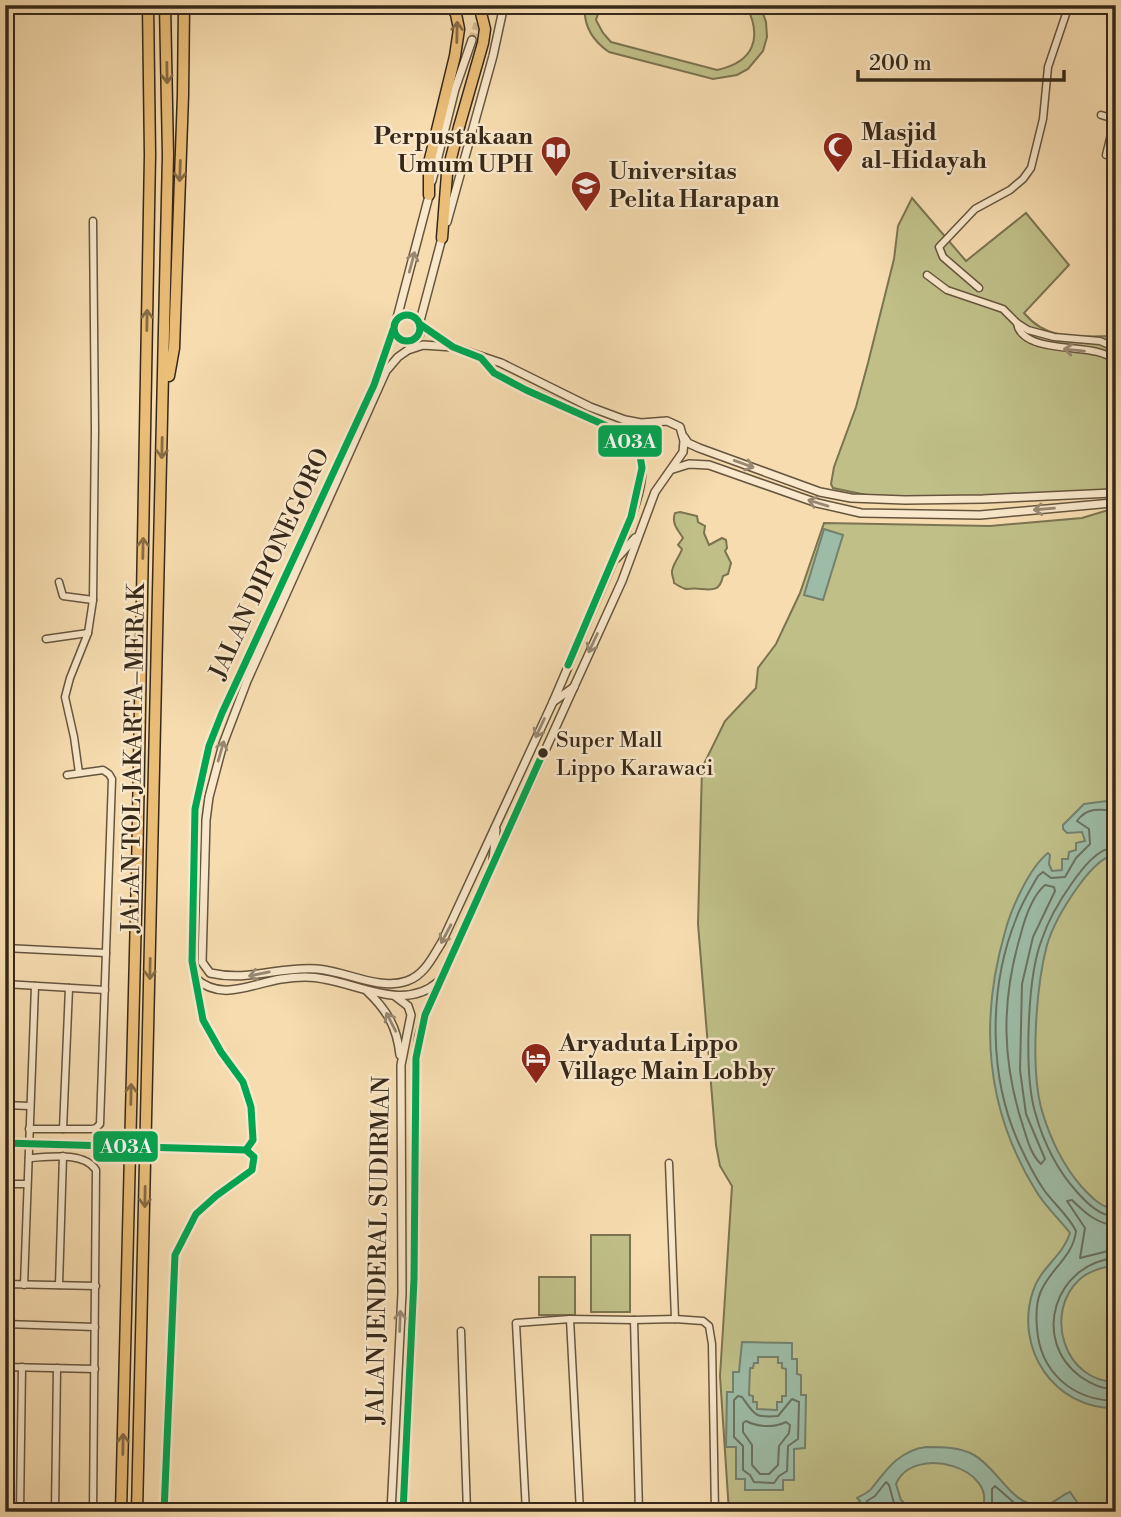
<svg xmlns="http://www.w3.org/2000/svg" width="1121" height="1517" font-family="'Libre Bodoni',serif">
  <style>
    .green { fill: #c0bf88; stroke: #7b7450; stroke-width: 2 }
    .water { fill: #9dbca7; stroke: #74816e; stroke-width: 2; fill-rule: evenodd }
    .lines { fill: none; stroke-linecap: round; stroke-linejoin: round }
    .shore { stroke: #6a7260; stroke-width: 2 }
    .tertiary-tunnel { stroke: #d0b891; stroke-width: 7; stroke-dasharray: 7 3.5; stroke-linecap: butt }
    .minor-casing { stroke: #66553e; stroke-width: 9 }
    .tertiary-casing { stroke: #66553e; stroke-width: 10 }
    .primary-casing { stroke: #362819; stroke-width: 11 }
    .motorway-casing { stroke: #362819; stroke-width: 13 }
    .minor { stroke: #f9e8cb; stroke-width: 6 }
    .tertiary { stroke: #f9e8cb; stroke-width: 7 }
    .primary { stroke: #ebbe78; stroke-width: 9 }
    .motorway { stroke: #ebbe78; stroke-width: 10 }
    .tertiary-bridge-casing { stroke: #66553e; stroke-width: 10; stroke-linecap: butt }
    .motorway-bridge-casing { stroke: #362819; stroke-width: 13; stroke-linecap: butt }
    .tertiary-bridge { stroke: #f9e8cb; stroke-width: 7 }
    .motorway-bridge { stroke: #ebbe78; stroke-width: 10 }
    .bus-1-casing { stroke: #f9e8cb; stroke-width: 12 }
    .bus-1 { stroke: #00a651; stroke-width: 7 }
    .oneway { stroke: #876c44 }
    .oneway2 { stroke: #988872 }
    .bus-dot { fill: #362819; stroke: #f9e8cb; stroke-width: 2.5 }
    .labels { text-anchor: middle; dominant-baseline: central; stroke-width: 5; stroke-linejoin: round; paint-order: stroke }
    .bus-label { font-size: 22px; fill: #362819; stroke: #f9e8cb; text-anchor: start }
    .poi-label { font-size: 24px; font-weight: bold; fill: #362819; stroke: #f9e8cb; text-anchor: start }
    .street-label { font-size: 24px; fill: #362819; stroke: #f9e8cb }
    .line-badge { stroke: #f9e8cb; stroke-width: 2.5 }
    .badge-label { font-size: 19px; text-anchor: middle; font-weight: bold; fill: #fff }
  </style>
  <rect width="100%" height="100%" fill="#f6dcaf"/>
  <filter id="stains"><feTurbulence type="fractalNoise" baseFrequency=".00286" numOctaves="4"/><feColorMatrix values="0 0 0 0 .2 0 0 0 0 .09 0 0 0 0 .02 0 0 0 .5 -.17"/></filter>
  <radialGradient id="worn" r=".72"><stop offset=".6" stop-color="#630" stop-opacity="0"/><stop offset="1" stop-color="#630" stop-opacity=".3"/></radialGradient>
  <g class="green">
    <path d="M 585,5 L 601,5 L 596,20 L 603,33 L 611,42 L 717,70 C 754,62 763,38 746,5 L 760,5 L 766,22 L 767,37 L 763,51 L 748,69 L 737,75 L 713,79 L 609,52 C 593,41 583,25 585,5 Z"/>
    <path d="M 912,198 L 966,261 L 1026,213 L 1069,265 L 1024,313 C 1049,343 1081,336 1116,336 L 1116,481 L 1110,488 L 1103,491 L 984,496 L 876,497 L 833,488 L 831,484 L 834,467 L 856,407 L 868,363 L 894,259 L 898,226 Z"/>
    <path d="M 1105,511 L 1110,511 L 1116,517 L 1116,1512 L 729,1512 L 720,1376 L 732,1186 L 720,1166 L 716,1145 L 698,924 L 702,768 L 725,721 L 756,688 L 758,668 L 776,644 L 800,593 L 824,523 L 990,526 L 1082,518 Z"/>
    <path d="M 680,512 L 697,516 L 698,522 L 705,526 L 704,533 L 709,545 L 722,538 L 726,540 L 727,548 L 725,551 L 731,563 L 728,574 L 723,576 C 720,591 713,590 701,589 C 685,587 690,593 674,583 C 674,579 672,576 672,573 C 671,566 680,556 682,549 L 678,545 L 683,538 C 679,531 671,524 675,513 Z"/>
    <rect x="591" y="1235" width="39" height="77"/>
    <rect x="539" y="1277" width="36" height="38"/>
  </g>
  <g class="water">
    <path d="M 824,529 L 843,535 L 823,600 L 804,595 Z"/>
    <path d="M 1107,801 L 1116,806 L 1116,853 C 1099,859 1087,874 1077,888 C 1065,905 1053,925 1047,945 C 1036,986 1030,1069 1042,1111 C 1050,1138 1063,1165 1081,1186 C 1090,1196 1102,1209 1116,1209 L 1116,1265 C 1103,1267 1090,1270 1080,1279 C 1043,1312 1064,1382 1116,1382 L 1116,1408 C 1054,1409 1014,1349 1033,1291 C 1040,1268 1063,1256 1070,1233 C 1059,1219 1045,1206 1036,1191 C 986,1110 979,1022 1005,932 C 1011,909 1029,868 1048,853 L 1050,855 L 1049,864 L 1052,871 L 1062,870 L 1062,859 L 1068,859 L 1069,852 L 1076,850 L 1076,843 L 1085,841 L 1082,832 L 1067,833 L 1063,829 L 1063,825 L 1084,804 Z"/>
    <path d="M 742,1342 L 792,1343 L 792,1359 L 797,1359 L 797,1374 L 801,1375 L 801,1395 L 806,1395 L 805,1448 L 794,1449 L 794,1480 L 783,1480 L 783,1490 L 745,1490 L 745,1479 L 736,1479 L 736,1447 L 726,1447 L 727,1392 L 733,1392 L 733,1372 L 739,1372 ZM 758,1357 L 778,1357 L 778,1363 L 782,1363 L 782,1368 L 786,1369 L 786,1396 L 782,1396 L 782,1402 L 777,1402 L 777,1410 L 757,1409 L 757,1402 L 753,1402 L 753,1396 L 749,1395 L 750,1368 L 753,1368 L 754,1363 L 758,1363 Z"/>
    <path d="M 926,1447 C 942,1447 960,1447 974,1455 C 998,1468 1010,1505 1041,1506 C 1053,1506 1060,1495 1070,1492 L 1084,1512 L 981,1512 C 1002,1468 913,1443 896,1484 L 901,1500 L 914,1512 L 856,1511 L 860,1507 L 857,1504 L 860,1501 L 857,1498 C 862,1495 868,1493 872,1488 C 886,1470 900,1450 926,1447 Z"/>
  </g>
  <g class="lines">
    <g class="shore">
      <path d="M 1116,811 C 1100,809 1087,807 1077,821 L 1089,829 L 1090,844 L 1076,858 L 1065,877 L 1051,878 L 1043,872 L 1038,876 C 1030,890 1021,904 1016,919 C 988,989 988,1079 1021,1148 C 1027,1161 1035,1177 1044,1190 C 1054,1204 1069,1216 1076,1231 C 1073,1257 1051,1268 1041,1291 C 1036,1302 1036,1317 1037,1328 C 1040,1372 1072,1400 1116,1401"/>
      <path d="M 1116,847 C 1097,848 1082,869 1072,883 C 1060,900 1049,918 1042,939 C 1027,977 1024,1073 1035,1112 C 1043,1141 1057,1170 1077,1192 C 1086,1202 1100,1217 1116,1216"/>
      <path d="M 1045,885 L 1054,887 L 1055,891 L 1033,937 L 1022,984 L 1020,1070 L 1026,1114 L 1045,1159 L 1041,1164 C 1031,1155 1027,1139 1023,1126 C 1002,1062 1001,1002 1020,937 C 1024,921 1032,896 1045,885 Z"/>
      <path d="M 1116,1225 C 1098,1225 1084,1212 1072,1200 L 1067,1201 L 1085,1228 L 1080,1258 L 1116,1249"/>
      <path d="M 1116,1258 C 1055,1263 1030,1340 1081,1377 C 1091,1384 1103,1390 1116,1389"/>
      <path d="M 738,1396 L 742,1397 C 755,1415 754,1418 778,1416 L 792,1399 L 799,1402 L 798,1439 L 788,1446 L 787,1471 L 779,1476 L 774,1483 L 754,1482 L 750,1475 L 743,1470 L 743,1446 L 734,1437 L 734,1400 Z"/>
      <path d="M 746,1421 C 758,1427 774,1428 786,1422 L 790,1425 L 789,1433 L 779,1446 L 778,1465 L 769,1474 L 760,1474 L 752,1465 L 752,1445 L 743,1432 L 743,1423 Z"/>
      <path d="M 865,1512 L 867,1501 L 875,1496 L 886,1482 L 889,1485 L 894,1503 L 902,1512"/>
      <path d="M 989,1512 L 992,1502 L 992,1489 L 995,1486 L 1019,1507 L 1035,1512"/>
    </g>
    <path class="tertiary-tunnel" d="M 472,40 L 480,14"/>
    <g class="minor-casing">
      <g id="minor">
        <path d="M 1101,115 L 1114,119"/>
        <path d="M 1106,155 L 1116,114"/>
        <path d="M 927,275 L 947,290 L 1003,309 L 1017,323 L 1028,330 L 1054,337 L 1100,341 L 1116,348"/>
        <path d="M 979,288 L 943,257 L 939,247 L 975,209 L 1010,190 L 1023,179 L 1031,168 L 1043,119 L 1048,67 L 1069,5"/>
        <path d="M 1017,323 C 1022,357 1099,341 1113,360 L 1116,411"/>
        <path d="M 5,376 L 8,493 L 5,502"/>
        <path d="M 59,582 L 63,596 L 93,600"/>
        <path d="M 46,639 L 88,633"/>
        <path d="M 79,773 L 74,737 L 65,697 L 70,678 L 88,633 L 93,600 L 95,430 L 93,221"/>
        <path d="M 5,948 L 106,953"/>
        <path d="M 5,984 L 105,990"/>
        <path d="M 5,1105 L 29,1106"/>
        <path d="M 29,1129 L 92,1129 L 96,1128 L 100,1124 L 112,779 L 109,774 L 103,770 L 67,775"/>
        <path d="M 63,1129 L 69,988"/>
        <path d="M 29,1158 C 48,1157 84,1151 96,1170 L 93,1512"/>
        <path d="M 669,1163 L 675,1319"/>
        <path d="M 5,1184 L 26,1184"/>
        <path d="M 5,1284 L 96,1286"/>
        <path d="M 24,1285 L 35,986"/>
        <path d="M 59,1285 L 63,1156"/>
        <path d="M 570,1319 L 580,1512"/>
        <path d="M 634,1320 L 639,1512"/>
        <path d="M 5,1324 L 95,1327"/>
        <path d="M 461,1331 L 467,1512"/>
        <path d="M 5,1367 L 95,1369"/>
        <path d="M 5,1511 L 67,1512"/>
        <path d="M 20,1511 L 22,1367"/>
        <path d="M 55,1512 L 57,1368"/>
        <path d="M 526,1512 L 516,1323 L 570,1319 L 634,1320 L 675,1319 L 703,1321 L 709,1326 L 712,1344 L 715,1512"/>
      </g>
    </g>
    <g class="tertiary-casing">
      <g id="tertiary">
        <path d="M 432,181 L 455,89 L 472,40"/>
        <path d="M 447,222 L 493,56 L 504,5"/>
        <path d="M 397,318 L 430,192"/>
        <path d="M 420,321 L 443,234"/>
        <path d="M 421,325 L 420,334 L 409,342 L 400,340 L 393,330 L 397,318 L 409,314 L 417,318 L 421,325 L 453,347"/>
        <path d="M 684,437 L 688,443 L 699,448 L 820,492 L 851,498 L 905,500 L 983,499 L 1112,493"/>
        <path d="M 673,469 L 689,464 L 709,465 L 817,503 L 861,513 L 980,515 L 1112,503"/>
        <path d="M 617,558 L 635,538"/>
        <path d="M 553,702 L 574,687"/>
        <path d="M 493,860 L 496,830"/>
        <path d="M 195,978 C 222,1002 250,984 281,979 C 295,977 311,976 324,979 C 361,985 405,1011 438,982"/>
        <path d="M 367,991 C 387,1010 397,1027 400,1055"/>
        <path d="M 5,1143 L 95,1145"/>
        <path d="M 167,1148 L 246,1150"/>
        <path d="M 246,1150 L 253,1140 L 251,1107 L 243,1082 L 221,1052 L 203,1020 L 192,961 L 195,809 L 209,746 L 222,713 L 374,385 L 393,330"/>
        <path d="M 164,1512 L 175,1255 L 196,1214 L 216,1196 L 252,1170 L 254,1157 L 246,1150"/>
        <path d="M 391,1512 L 402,1293 L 401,1065 L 411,1015 L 408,1006 L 395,996"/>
        <path d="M 403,1512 L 414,1279 L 416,1058 L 419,1036 L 425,1015 L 622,581 L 655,492 L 683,452 L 684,441 L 680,427 L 667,421 L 641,423 L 625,420 L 590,407 L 501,363 L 453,347 L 423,345 L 408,350 L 398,357 L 386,371 L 247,681 L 223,744 L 209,797 L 206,820 L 202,962 L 210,973 C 250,982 278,966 317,969 C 346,971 379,991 407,981 C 425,975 433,956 442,942 L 553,702 L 625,534 C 633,512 647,479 640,455 C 632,428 524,392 496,374 C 490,370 486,363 481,358"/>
      </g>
    </g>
    <g class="primary-casing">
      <path id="primary" d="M 1106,5 L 1116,14"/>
    </g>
    <g class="motorway-casing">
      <g id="motorway">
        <path d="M 429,195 L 429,163 L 455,56 L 459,29 L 456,14 L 450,5"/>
        <path d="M 442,238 L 447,174 L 459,127"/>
        <path d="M 169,376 L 174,348 L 183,95 L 184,5"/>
        <path d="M 121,1512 L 137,874 L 150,155 L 148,5"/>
        <path d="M 137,1512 L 168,155 L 165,5"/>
      </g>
    </g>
    <use href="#minor" class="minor"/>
    <use href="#tertiary" class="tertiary"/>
    <use href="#primary" class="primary"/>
    <use href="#motorway" class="motorway"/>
    <g class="tertiary-bridge-casing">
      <path id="tertiary-bridge" d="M 95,1145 L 167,1148"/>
    </g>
    <g class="motorway-bridge-casing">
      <path id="motorway-bridge" d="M 459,127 L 483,43 L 485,29 L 479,5"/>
    </g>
    <use href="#tertiary-bridge" class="tertiary-bridge"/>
    <use href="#motorway-bridge" class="motorway-bridge"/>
    <g class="bus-1-casing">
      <g id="bus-1">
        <circle cx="407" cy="328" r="13"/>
        <path d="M 421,325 L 453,347 L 481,358 L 494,373 L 526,390 L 618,431 L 635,445 L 640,455 L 642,468 L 631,517 L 568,665"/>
        <path d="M 5,1143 L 246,1150"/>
        <path d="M 246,1150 L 253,1140 L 251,1107 L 243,1082 L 221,1052 L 203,1020 L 192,961 L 195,809 L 209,746 L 222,713 L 374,385 L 393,330"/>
        <path d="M 164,1512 L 175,1255 L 196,1214 L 216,1196 L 252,1170 L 254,1157 L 246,1150"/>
        <path d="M 403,1512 L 414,1279 L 416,1058 L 425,1015 L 543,753"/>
      </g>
    </g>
    <use href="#bus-1" class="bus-1"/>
  </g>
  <defs><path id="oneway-shaft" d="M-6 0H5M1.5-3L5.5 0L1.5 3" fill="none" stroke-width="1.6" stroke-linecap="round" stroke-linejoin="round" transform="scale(1.75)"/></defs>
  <g class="oneway">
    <use href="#oneway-shaft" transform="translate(457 32) rotate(-89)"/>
    <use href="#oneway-shaft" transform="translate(167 73) rotate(89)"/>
    <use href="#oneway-shaft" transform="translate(180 171) rotate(92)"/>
    <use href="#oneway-shaft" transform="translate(147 320) rotate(-89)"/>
    <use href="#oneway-shaft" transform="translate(162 448) rotate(91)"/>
    <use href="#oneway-shaft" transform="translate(143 548) rotate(-89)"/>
    <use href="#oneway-shaft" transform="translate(150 969) rotate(91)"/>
    <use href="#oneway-shaft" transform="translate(131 1094) rotate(-89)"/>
    <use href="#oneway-shaft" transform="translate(145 1197) rotate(91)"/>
    <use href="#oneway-shaft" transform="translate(123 1444) rotate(-89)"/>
  </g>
  <g class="oneway2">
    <use href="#oneway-shaft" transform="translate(412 262) rotate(-75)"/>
    <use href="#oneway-shaft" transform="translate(1074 350) rotate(-174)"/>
    <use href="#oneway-shaft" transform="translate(744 464) rotate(20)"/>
    <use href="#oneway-shaft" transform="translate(818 503) rotate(-163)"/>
    <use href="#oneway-shaft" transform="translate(1044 509) rotate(175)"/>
    <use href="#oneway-shaft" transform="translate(593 643) rotate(115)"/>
    <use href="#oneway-shaft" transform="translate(540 728) rotate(115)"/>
    <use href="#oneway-shaft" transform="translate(221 751) rotate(-74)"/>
    <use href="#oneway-shaft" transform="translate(446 934) rotate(118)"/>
    <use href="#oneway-shaft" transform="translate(259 974) rotate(169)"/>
    <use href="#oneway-shaft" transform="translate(391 1022) rotate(-117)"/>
    <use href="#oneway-shaft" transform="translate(400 1321) rotate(-88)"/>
  </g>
  <defs>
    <g id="mosque-pin" transform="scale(1.575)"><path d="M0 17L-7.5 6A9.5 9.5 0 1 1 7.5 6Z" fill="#8f2418" stroke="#f9e8cb"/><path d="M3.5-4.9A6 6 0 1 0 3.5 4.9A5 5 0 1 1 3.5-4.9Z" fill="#fff"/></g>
    <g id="library-pin" transform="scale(1.575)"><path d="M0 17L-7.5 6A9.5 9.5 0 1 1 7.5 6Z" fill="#8f2418" stroke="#f9e8cb"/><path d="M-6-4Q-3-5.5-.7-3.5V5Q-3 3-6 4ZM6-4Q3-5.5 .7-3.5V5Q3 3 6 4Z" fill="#fff"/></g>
    <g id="university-pin" transform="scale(1.575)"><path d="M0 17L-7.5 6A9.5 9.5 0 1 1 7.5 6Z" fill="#8f2418" stroke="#f9e8cb"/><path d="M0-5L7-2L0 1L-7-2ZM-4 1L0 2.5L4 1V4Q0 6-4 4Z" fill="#fff"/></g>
    <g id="hotel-pin" transform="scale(1.575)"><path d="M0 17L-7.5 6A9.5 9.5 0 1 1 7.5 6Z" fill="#8f2418" stroke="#f9e8cb"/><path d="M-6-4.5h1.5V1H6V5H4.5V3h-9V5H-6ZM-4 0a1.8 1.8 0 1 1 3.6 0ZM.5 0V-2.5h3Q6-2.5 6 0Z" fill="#fff"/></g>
  </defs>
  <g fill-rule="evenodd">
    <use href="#mosque-pin" x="838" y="147"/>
    <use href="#library-pin" x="556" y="151"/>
    <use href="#university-pin" x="586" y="186"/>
    <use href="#hotel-pin" x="536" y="1058"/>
  </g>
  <circle class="bus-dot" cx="543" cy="753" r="6"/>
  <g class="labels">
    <g class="bus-label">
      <text x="556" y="740">Super Mall<tspan x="556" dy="28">Lippo Karawaci</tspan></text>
    </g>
    <g class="poi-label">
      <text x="861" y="133">Masjid<tspan x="861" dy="28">al-Hidayah</tspan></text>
      <text x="533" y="137" text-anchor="end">Perpustakaan<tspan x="533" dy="28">Umum UPH</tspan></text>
      <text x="609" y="172">Universitas<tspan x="609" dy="28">Pelita Harapan</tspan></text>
      <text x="559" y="1044">Aryaduta Lippo<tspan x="559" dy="28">Village Main Lobby</tspan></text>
    </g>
    <g class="street-label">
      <text transform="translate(270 564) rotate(-65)">JALAN DIPONEGORO</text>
      <text transform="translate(134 758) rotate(-89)">JALAN TOL JAKARTA–MERAK</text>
      <text transform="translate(379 1250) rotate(-89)">JALAN JENDERAL SUDIRMAN</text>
    </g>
  </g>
  <g class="line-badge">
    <rect x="597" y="424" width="66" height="34" rx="7" fill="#00a651"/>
    <rect x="92" y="1130" width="67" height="33" rx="7" fill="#00a651"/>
  </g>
  <g class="badge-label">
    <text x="630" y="448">A03A</text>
    <text x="126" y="1153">A03A</text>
  </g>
  <rect width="1121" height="1517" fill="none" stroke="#f6dcaf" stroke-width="28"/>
  <rect x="7" y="7" width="1107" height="1503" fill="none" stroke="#362819" stroke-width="3.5"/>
  <rect x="14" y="14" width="1093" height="1489" fill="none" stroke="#362819" stroke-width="2"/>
  <path d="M858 70v10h206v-10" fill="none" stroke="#362819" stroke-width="3.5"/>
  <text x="869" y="70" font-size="21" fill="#362819" stroke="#f9e8cb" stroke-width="5" paint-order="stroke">200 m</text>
  <rect width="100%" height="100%" filter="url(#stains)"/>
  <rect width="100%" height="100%" fill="url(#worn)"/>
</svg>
